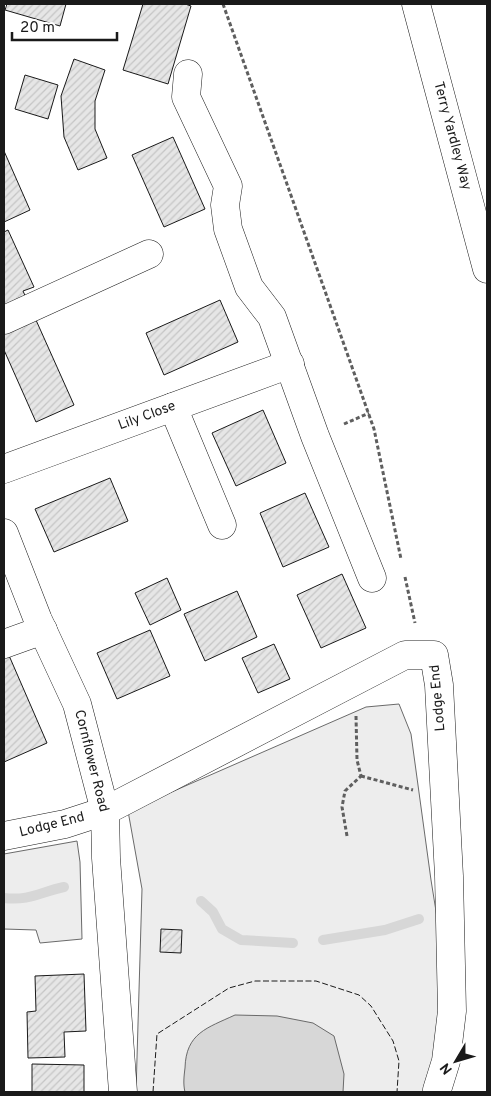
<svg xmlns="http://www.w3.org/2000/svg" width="491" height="1096" font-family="Overpass,sans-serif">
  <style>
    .built { fill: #ededed; stroke: #6a6a6a }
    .water { fill: #d7d7d7; stroke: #6a6a6a }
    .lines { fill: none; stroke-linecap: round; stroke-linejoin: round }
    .stream { stroke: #d7d7d7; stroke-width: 10 }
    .building { fill: url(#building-hatch); stroke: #1a1a1a }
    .minor-casing { stroke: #1a1a1a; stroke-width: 29 }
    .major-casing { stroke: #1a1a1a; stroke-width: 29 }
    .path { stroke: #5f5f5f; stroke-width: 3; stroke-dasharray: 4 2.5; stroke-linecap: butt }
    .minor { stroke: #fff; stroke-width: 28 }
    .major { stroke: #fff; stroke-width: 28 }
    .fence { stroke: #1a1a1a; stroke-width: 1; stroke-dasharray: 6 2.5; stroke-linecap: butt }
    .labels { text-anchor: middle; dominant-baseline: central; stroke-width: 4; stroke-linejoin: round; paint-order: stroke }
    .street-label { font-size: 14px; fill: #1a1a1a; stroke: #fff }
  </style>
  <defs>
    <pattern id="building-hatch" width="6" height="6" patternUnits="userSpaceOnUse" patternTransform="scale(1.25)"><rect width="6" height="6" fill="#e6e6e6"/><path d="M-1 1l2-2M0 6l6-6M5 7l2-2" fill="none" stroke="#c5c5c5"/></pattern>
  </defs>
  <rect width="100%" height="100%" fill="#fff"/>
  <g class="built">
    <path d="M 399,704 L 411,734 L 431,880 L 452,1011 L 436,1092 L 136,1092 L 142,889 L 128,811 L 366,707 Z"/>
    <path d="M 77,841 L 80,862 L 82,939 L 40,943 L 36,930 L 4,929 L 4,854 Z"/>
  </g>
  <path class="water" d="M 235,1015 L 277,1016 L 313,1023 L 334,1036 L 344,1074 L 343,1092 L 185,1092 C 183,1084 184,1076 185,1068 C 186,1033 207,1028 235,1015 Z"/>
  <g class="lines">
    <g class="stream">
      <path d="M 4,898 C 30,901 40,892 64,887"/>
      <path d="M 201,901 L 213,912 L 222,929 L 241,940 L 293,943"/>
      <path d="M 323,940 L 385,930 L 419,919"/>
    </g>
  </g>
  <g class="building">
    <path d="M 7,4 L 66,4 L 60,26 L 5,10 Z"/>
    <path d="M 143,4 L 185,4 L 191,6 L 168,84 L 123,70 Z"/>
    <path d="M 74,59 L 105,70 L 95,101 L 95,129 L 107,158 L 78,170 L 64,137 L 61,96 Z"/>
    <path d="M 25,75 L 58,85 L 48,119 L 15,109 Z"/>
    <path d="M 173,137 L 205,209 L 164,227 L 132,155 Z"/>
    <path d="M 4,151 L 30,210 L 4,222 Z"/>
    <path d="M 8,230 L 34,287 L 23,291 L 74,405 L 36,422 L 4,350 L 4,232 Z"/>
    <path d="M 220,300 L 238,342 L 164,375 L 146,333 Z"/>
    <path d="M 263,410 L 286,463 L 236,486 L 212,433 Z"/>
    <path d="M 110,478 L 128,521 L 54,552 L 35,509 Z"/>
    <path d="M 305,493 L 329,547 L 283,567 L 260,513 Z"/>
    <path d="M 342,574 L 366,628 L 321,648 L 297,595 Z"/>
    <path d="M 167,578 L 181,610 L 150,625 L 135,593 Z"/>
    <path d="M 237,591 L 257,637 L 205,661 L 184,614 Z"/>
    <path d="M 150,630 L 170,676 L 117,699 L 97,653 Z"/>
    <path d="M 4,644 L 47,743 L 4,762 Z"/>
    <path d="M 274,644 L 290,679 L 258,693 L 242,658 Z"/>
    <path d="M 161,929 L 182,930 L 181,953 L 160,952 Z"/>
    <path d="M 84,974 L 86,1031 L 64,1032 L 65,1057 L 28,1058 L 27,1012 L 36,1011 L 35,976 Z"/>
    <path d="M 32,1064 L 84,1065 L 84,1092 L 32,1092 Z"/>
  </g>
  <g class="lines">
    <g class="minor-casing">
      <g id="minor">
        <path d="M 188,74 L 186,97 L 228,186 L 225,205 L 228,229 L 249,287 L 272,317 L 315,436 L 372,578"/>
        <path d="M 4,320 L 149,254"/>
        <path d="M 173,407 L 222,525"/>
        <path d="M 4,469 L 290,364"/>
        <path d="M 4,533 L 38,620 L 77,704 L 105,811 L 106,858 L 123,1092"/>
        <path d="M 4,644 L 43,630"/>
        <path d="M 4,836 L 65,824 L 105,811 L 405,655 L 434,655 L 439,685 L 449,876 L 452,1011 L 446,1061 L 437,1090"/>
      </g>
    </g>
    <g class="major-casing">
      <path id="major" d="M 416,4 L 487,269"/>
    </g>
    <g class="path">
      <path d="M 223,4 L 374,429 L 401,559"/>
      <path d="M 344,424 L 369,413"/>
      <path d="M 405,577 L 415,623"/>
      <path d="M 356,716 L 357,760 L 361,776"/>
      <path d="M 361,776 L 413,790"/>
      <path d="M 347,836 L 342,807 L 345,791 L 361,776"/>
    </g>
    <use href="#minor" class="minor"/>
    <use href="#major" class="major"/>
    <path class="fence" d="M 153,1092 L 157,1034 L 229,988 L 255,981 L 316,981 L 359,995 L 371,1006 L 393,1041 L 399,1061 L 397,1092"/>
  </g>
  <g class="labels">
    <g class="street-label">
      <text transform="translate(452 136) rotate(75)">Terry Yardley Way</text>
      <text transform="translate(147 416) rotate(-20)">Lily Close</text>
      <text transform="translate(438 698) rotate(-95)">Lodge End</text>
      <text transform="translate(91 761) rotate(76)">Cornflower Road</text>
      <text transform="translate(52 825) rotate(-14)">Lodge End</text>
    </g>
  </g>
  <rect width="491" height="1096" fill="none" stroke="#1a1a1a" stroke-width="10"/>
  <g transform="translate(456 1061) rotate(232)" stroke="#ffffff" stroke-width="4" paint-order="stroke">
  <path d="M0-4L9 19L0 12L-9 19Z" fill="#1a1a1a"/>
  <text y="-8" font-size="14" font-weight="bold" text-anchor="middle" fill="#1a1a1a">N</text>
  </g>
  <path d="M12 32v8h105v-8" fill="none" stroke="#1a1a1a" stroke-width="2.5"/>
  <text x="20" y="32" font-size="15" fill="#1a1a1a" stroke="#ffffff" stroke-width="4" paint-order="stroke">20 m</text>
</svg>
